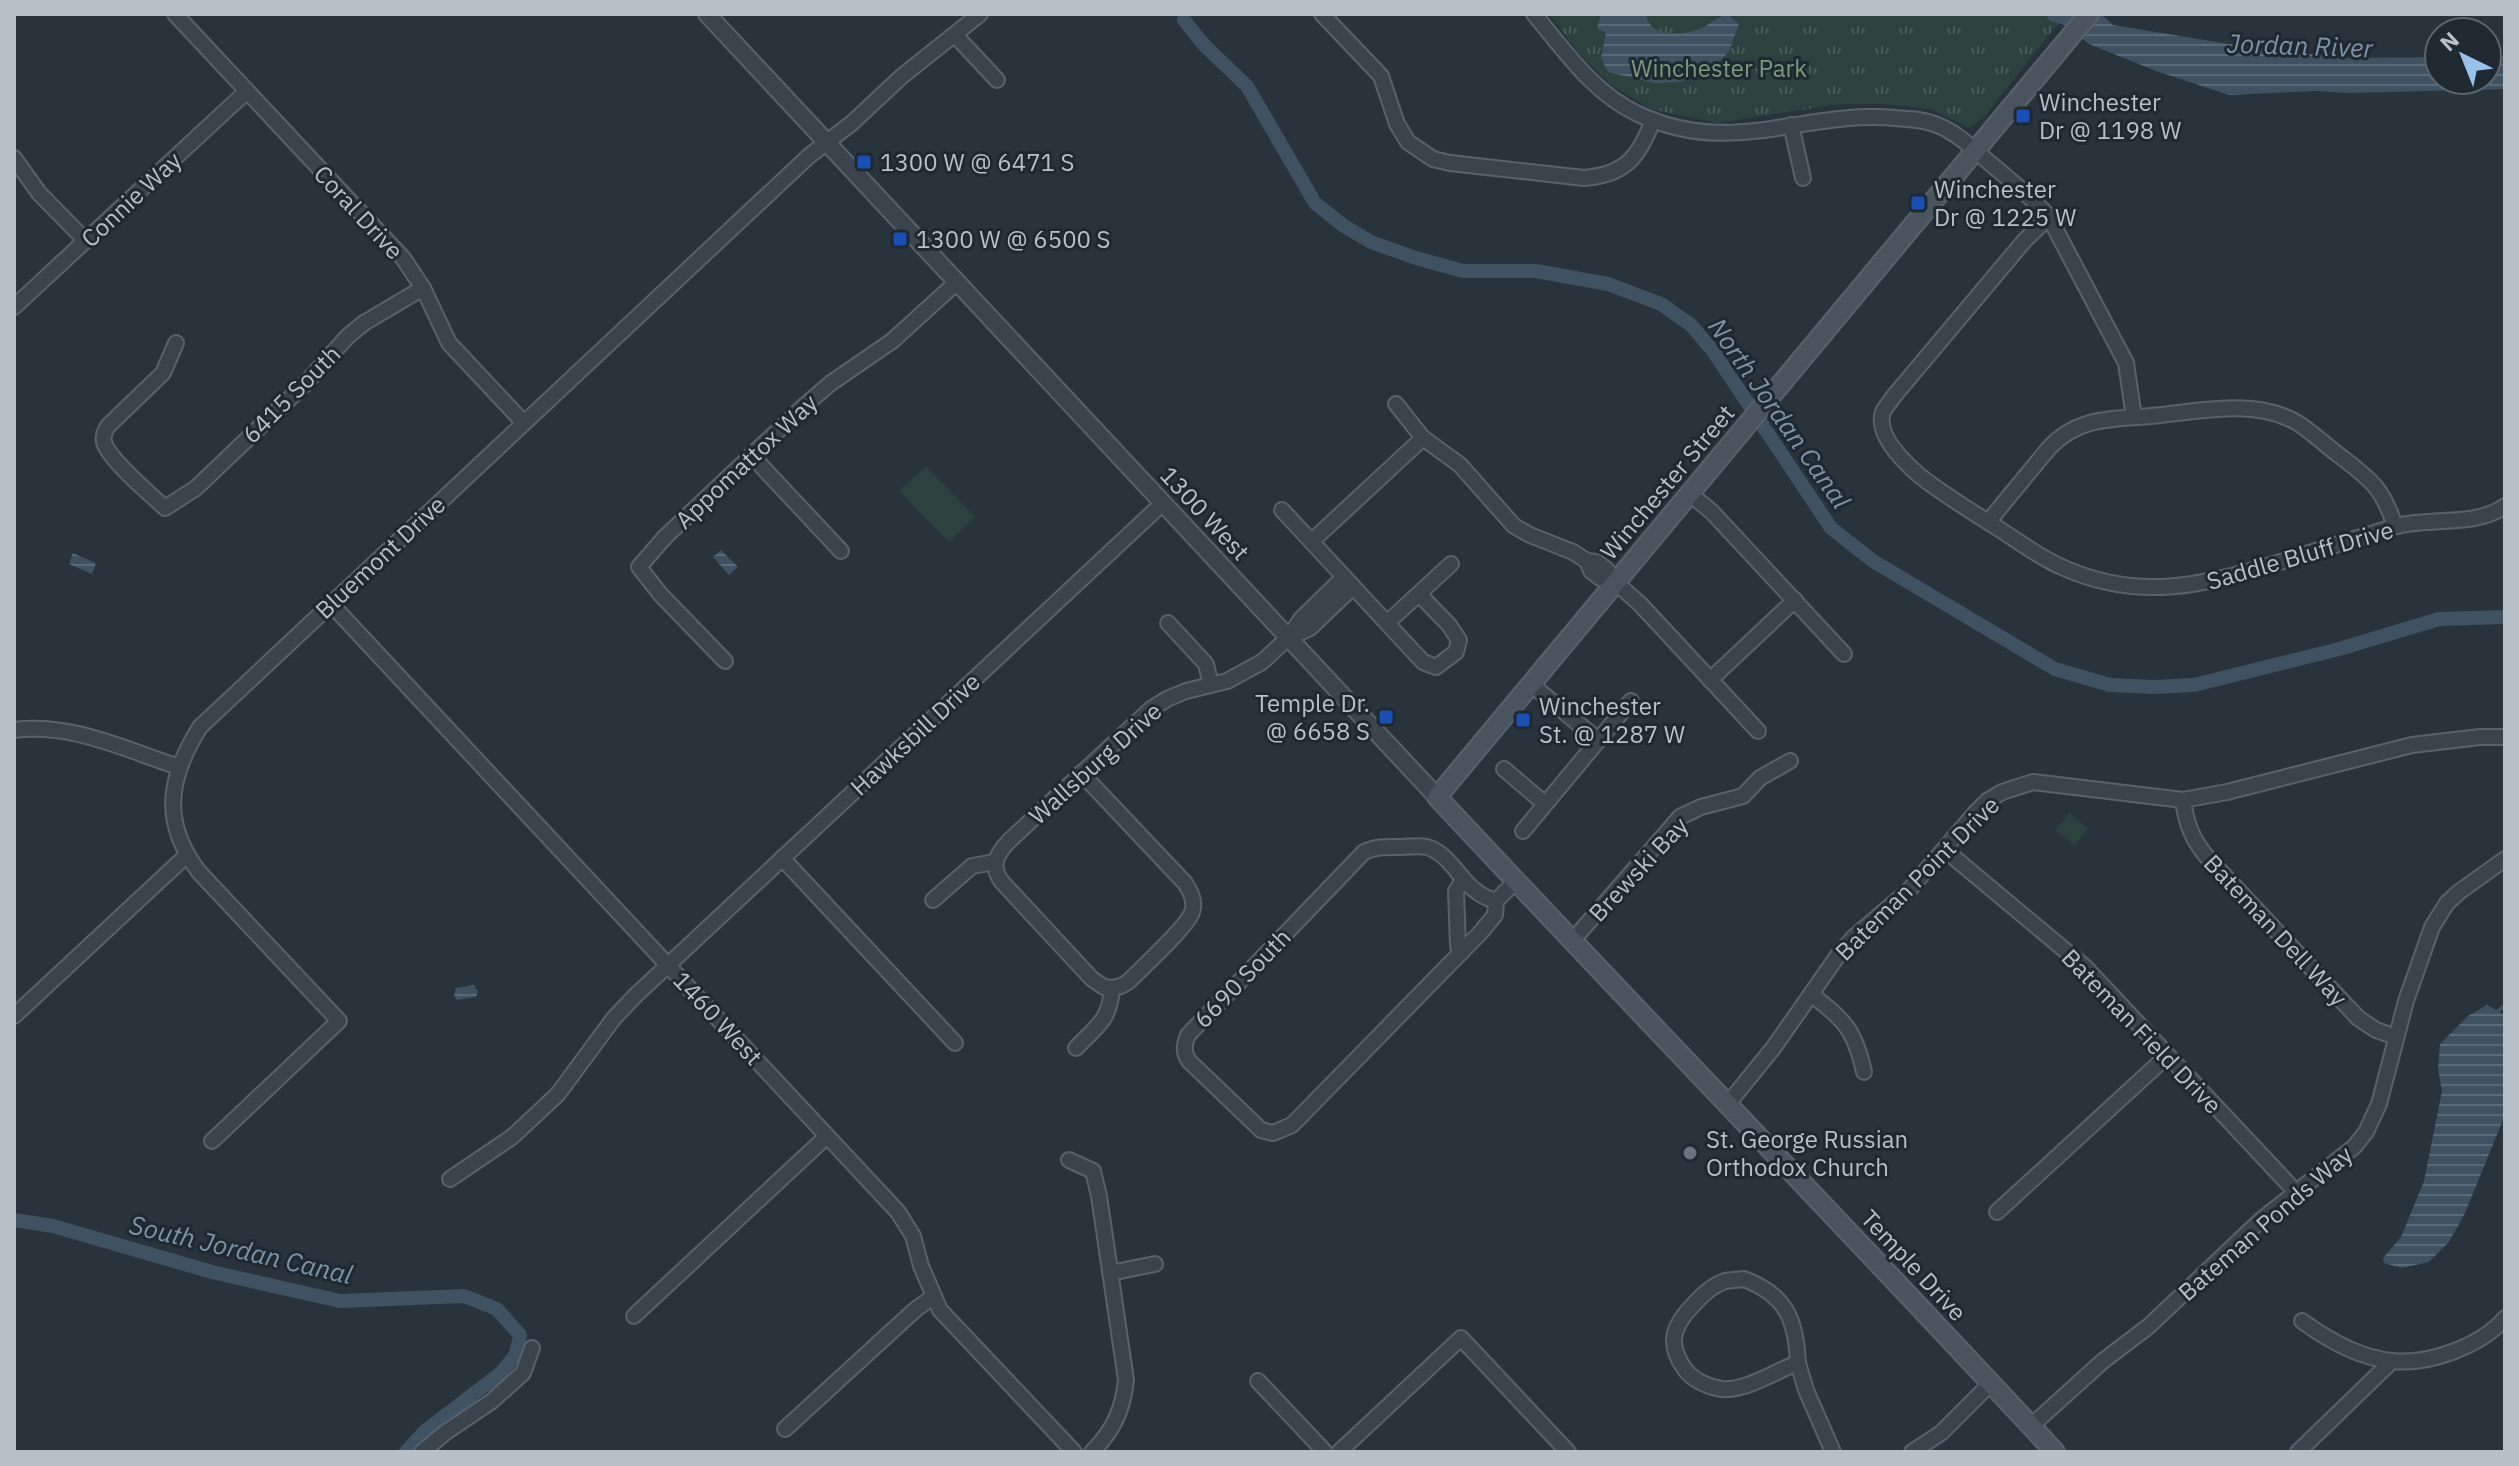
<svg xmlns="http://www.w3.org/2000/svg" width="2519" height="1466" font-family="'IBM Plex Sans',sans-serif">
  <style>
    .park { fill: url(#park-tufts) }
    .pitch { fill: #2d413f }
    .water { fill: url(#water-rules) }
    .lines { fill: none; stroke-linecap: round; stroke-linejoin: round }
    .stream { stroke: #405262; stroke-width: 4 }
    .canal { stroke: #405262; stroke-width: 14 }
    .minor-casing { stroke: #59626a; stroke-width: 18 }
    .tertiary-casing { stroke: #59626a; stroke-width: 20 }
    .secondary-casing { stroke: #59626a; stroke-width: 22 }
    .minor { stroke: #3b444c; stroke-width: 14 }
    .tertiary { stroke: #3b444c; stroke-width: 16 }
    .secondary { stroke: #4a545f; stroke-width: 18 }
    .transit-dot { fill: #1a4fb4; stroke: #202931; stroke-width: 3 }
    .worship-dot { fill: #6b7280; stroke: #202931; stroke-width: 3 }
    .labels { text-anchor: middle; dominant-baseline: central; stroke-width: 6; stroke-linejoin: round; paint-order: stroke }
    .park-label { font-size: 24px; fill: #799a7c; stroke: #202931 }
    .poi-label { font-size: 24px; fill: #b7bfc7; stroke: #202931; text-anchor: start }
    .street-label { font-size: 24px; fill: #b7bfc7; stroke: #202931 }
    .water-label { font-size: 26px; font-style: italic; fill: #7c93a6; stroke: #202931 }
  </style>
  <defs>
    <pattern id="park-tufts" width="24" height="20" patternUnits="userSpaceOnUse" patternTransform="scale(2)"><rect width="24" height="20" fill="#2d413f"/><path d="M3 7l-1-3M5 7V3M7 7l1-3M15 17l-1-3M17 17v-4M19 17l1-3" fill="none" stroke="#495b59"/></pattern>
    <pattern id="water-rules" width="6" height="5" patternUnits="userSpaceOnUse" patternTransform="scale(2)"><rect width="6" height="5" fill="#405262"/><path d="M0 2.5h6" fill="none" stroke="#596977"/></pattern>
  </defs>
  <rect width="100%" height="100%" fill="#28333c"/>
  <path class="park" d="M 1549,14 L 2066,14 L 1983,118 L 1969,128 L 1932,109 L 1884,104 L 1840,104 L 1717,123 L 1651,109 L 1610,84 L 1578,52 Z"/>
  <g class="pitch">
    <path d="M 926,466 L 975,517 L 949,542 L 899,491 Z"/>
    <path d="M 2069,813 L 2088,828 L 2075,846 L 2055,830 Z"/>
  </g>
  <g class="water">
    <path d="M 1601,14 L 1646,14 C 1650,39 1681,35 1700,29 C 1711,24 1715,17 1728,15 L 1739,24 L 1729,51 L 1709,74 L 1678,82 L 1654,83 L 1608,72 L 1601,58 L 1606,33 L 1597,28 Z"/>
    <path d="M 2045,14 L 2101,14 L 2113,25 L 2229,44 L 2343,58 L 2439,57 L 2439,80 L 2487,80 L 2487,57 L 2505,56 L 2505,89 L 2349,93 L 2315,91 L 2229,95 L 2156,71 L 2089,44 L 2065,25 L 2050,21 Z"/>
    <path d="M 721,550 L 738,567 L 729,575 L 713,557 Z"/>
    <path d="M 73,553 L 96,563 L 92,574 L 69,564 Z"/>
    <path d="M 474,985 L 478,992 L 476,997 L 457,1000 L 454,995 L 456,988 Z"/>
    <path d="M 2487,1005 L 2505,1015 L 2505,1115 L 2465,1213 L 2449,1242 L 2429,1262 L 2402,1268 L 2384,1263 L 2383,1258 L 2401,1237 L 2424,1181 L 2442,1091 L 2438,1069 L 2440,1044 L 2468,1016 Z"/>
  </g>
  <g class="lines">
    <path class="stream" d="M 2498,1011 L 2505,1005"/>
    <g class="canal">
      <path d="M 1184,20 L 1204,45 L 1247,86 L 1315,203 L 1344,226 L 1371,242 L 1416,258 L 1463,271 L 1536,271 L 1608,284 L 1661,304 L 1691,325 L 1713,351 L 1831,528 L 1873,561 L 2055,669 L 2110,685 L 2155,687 L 2194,685 L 2339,649 L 2439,619 L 2505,617"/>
      <path d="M 14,1220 L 53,1226 L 212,1272 L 340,1301 L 464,1296 L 497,1309 L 520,1335 L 516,1354 L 502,1372 L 425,1431 L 406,1452"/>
    </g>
    <g class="minor-casing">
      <g id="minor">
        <path d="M 175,14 L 403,258 L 423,288 L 449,343 L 524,423"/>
        <path d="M 1322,14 L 1381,76 L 1397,124 L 1408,142 L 1433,159 L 1450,163 L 1584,178 C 1625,175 1639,157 1653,120"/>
        <path d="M 1534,14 C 1565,51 1593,93 1638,114 C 1732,158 1802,110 1895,118 C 1909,119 1924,119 1937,125 C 1958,133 1974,150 1991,164 C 2011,181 2032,197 2049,217 L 2126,363 L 2134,417"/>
        <path d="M 955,35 L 997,80"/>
        <path d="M 1791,125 L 1803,178"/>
        <path d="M 14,158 L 39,193 L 86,241"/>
        <path d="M 2049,217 L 2025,240 L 1894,396 C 1891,401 1885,407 1883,412 C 1875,435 1905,463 1920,476 C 1944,495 1971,511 1996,527 C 2018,541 2040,558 2064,568 C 2139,601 2201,586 2277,563 C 2315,551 2354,539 2393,527 C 2429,516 2474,528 2505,506"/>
        <path d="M 14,307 L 247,91"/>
        <path d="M 176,343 L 163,373 L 108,426 C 104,433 102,438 105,445 C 113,463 150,494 165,508 L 196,488 L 304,385 L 347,337 L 364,323 L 423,288"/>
        <path d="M 1396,404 L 1423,438 L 1460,465 L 1514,526 L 1530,535 L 1573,552 L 1587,561 L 1591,571 L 1600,578 L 1615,582"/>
        <path d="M 751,455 L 841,551"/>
        <path d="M 1689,493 L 1712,512 L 1844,654"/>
        <path d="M 1282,510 L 1423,662 L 1436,667 L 1456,652 L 1459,640 L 1449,625 L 1419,594"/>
        <path d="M 1988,522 L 2049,448 C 2078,417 2111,419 2151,416 C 2197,412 2253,398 2296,422 C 2311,431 2325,445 2340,456 C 2371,480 2382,487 2395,526"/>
        <path d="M 1312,541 L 1423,438"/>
        <path d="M 1587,561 L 1597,562 L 1607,570 L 1615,582 L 1640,604 L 1758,731"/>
        <path d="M 331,604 L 898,1212 L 913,1236 L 921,1266 L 940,1310 L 1074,1452"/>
        <path d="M 1168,623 L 1206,664 L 1211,685"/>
        <path d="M 1387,623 L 1451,564"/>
        <path d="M 1290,637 L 1310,628 L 1353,587"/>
        <path d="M 725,661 L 661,595 L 639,567 L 665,537 L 804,406 L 831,383 L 892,341 L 957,282"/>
        <path d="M 1710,680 L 1795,600"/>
        <path d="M 1532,685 L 1598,740"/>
        <path d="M 14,730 C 70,722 126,750 179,767"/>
        <path d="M 1504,769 L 1545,804"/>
        <path d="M 1081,773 L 1185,883 C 1191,892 1196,902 1192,912 C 1188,926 1141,969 1128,982 L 1121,986 L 1112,988"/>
        <path d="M 2183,800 C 2186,823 2192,839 2207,857 L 2358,1018 L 2376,1030 L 2396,1037"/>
        <path d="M 1523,831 L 1631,701"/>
        <path d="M 1945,850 L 2085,967 L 2295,1191"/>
        <path d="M 782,858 L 955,1043"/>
        <path d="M 933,900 L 972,866 L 995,862"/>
        <path d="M 1496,901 L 1495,915 L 1481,932 L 1292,1125 L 1273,1133 L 1261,1130 L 1189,1061 C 1183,1052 1184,1045 1188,1035 L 1364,852 C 1376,846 1389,847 1401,847 C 1409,847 1419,845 1427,847 C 1456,856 1461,892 1496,901 L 1516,881"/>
        <path d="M 1573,940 L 1680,817 L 1701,807 L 1743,796 L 1760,778 L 1790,761"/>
        <path d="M 1461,953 L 1458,946 L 1456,891 L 1463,880"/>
        <path d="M 1112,988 L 1104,987 L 1092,979 L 1002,882 C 990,866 996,855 1009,841 L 1151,709 L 1167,699 L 1186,691 L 1227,681 L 1262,662 L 1289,637 L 1301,619 L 1344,577"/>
        <path d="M 1812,995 C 1845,1020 1855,1031 1864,1072"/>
        <path d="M 14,1016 L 187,855"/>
        <path d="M 1076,1048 C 1097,1026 1110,1020 1112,988"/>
        <path d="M 1727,1105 L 1774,1047 L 1839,954 L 1854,937 L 1909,890 L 1976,812 L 1987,801 L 2002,792 L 2033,782 L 2183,800 L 2227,792 L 2412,745 L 2480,737 L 2505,737"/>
        <path d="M 212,1141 L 339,1021 L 199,872 C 161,822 168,778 200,727 L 809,156 L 852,123 L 901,77 L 980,14"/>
        <path d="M 1069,1160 L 1093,1171 L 1099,1196 L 1126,1380 C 1123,1410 1113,1431 1092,1452"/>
        <path d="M 450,1179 L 512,1137 L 558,1094 L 614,1018 L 636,995 L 1163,503"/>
        <path d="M 1997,1212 L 2167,1056"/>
        <path d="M 1110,1273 L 1155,1264"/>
        <path d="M 1744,1279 C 1786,1295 1796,1319 1798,1363 C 1775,1371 1747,1391 1722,1389 C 1708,1387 1692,1380 1684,1368 C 1666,1342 1674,1324 1695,1303 C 1703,1294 1713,1285 1725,1281 C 1731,1280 1738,1280 1744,1279 Z"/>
        <path d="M 634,1316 L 827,1136"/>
        <path d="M 2302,1321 C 2328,1340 2360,1358 2392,1361 C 2429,1365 2481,1346 2505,1318"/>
        <path d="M 1798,1363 L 1806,1390 L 1833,1452"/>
        <path d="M 1258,1381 L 1325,1452"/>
        <path d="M 2031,1426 L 2103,1361 L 2149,1326 L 2262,1219 L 2354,1147 L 2366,1132 L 2379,1104 L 2406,1001 L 2432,927 L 2447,903 L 2459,892 L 2505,859"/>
        <path d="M 785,1429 L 916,1309 L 933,1297"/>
        <path d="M 422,1452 L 446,1432 L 492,1401 L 523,1373 L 532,1348"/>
        <path d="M 1339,1452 L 1461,1338 L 1568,1452"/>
        <path d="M 1912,1452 L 1941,1433 L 1991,1383"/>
        <path d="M 2298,1452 L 2392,1361"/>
      </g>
    </g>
    <g class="tertiary-casing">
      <path id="tertiary" d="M 707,14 L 1437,797"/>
    </g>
    <g class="secondary-casing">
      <path id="secondary" d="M 2055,1452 C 1851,1232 1642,1016 1437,797 L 2089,14"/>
    </g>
    <use href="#minor" class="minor"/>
    <use href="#tertiary" class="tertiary"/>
    <use href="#secondary" class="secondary"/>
  </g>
  <g class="transit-dot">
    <rect x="2015" y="108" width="16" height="16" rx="4"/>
    <rect x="856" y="154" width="16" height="16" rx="4"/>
    <rect x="1910" y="195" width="16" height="16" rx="4"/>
    <rect x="892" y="231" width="16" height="16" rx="4"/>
    <rect x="1378" y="709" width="16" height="16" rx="4"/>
    <rect x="1515" y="712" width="16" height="16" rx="4"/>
  </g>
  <circle class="worship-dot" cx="1690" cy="1153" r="8"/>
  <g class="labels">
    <g class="park-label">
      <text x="1719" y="68">Winchester Park</text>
    </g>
    <g class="poi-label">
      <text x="2039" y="102">Winchester<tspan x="2039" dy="28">Dr @ 1198 W</tspan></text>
      <text x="880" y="162">1300 W @ 6471 S</text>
      <text x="1934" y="189">Winchester<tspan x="1934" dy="28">Dr @ 1225 W</tspan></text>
      <text x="916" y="239">1300 W @ 6500 S</text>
      <text x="1370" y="703" text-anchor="end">Temple Dr.<tspan x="1370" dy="28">@ 6658 S</tspan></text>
      <text x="1539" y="706">Winchester<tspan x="1539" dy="28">St. @ 1287 W</tspan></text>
      <text x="1706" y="1139">St. George Russian<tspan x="1706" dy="28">Orthodox Church</tspan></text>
    </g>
    <g class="street-label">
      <text transform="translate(131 199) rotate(-43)">Connie Way</text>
      <text transform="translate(359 212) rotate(47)">Coral Drive</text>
      <text transform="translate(291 394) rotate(-45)">6415 South</text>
      <text transform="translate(746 461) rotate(-43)">Appomattox Way</text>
      <text transform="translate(1667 482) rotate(-50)">Winchester Street</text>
      <text transform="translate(1205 513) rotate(47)">1300 West</text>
      <text transform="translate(2300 555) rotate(-16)">Saddle Bluff Drive</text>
      <text transform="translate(380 557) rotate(-43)">Bluemont Drive</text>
      <text transform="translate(915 734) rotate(-43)">Hawksbill Drive</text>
      <text transform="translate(1095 763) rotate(-42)">Wallsburg Drive</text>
      <text transform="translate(1638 869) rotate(-47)">Brewski Bay</text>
      <text transform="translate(1917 878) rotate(-45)">Bateman Point Drive</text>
      <text transform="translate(2276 930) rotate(47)">Bateman Dell Way</text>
      <text transform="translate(1242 978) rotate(-46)">6690 South</text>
      <text transform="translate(718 1018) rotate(47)">1460 West</text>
      <text transform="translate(2142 1031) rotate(46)">Bateman Field Drive</text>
      <text transform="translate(2265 1223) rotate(-41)">Bateman Ponds Way</text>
      <text transform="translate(1914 1265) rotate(47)">Temple Drive</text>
    </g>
    <g class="water-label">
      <text transform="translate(2300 45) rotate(2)">Jordan River</text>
      <text transform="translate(1780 413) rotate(55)">North Jordan Canal</text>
      <text transform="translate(241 1249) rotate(13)">South Jordan Canal</text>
    </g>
  </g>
  <rect width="2519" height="1466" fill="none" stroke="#b7bfc7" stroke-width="32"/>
  <g transform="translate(2463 56) rotate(317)"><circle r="38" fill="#202931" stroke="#5c656d" stroke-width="2"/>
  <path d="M0-6L14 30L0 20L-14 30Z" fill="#99c2eb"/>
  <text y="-12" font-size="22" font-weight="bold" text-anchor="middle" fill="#b7bfc7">N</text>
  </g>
</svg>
